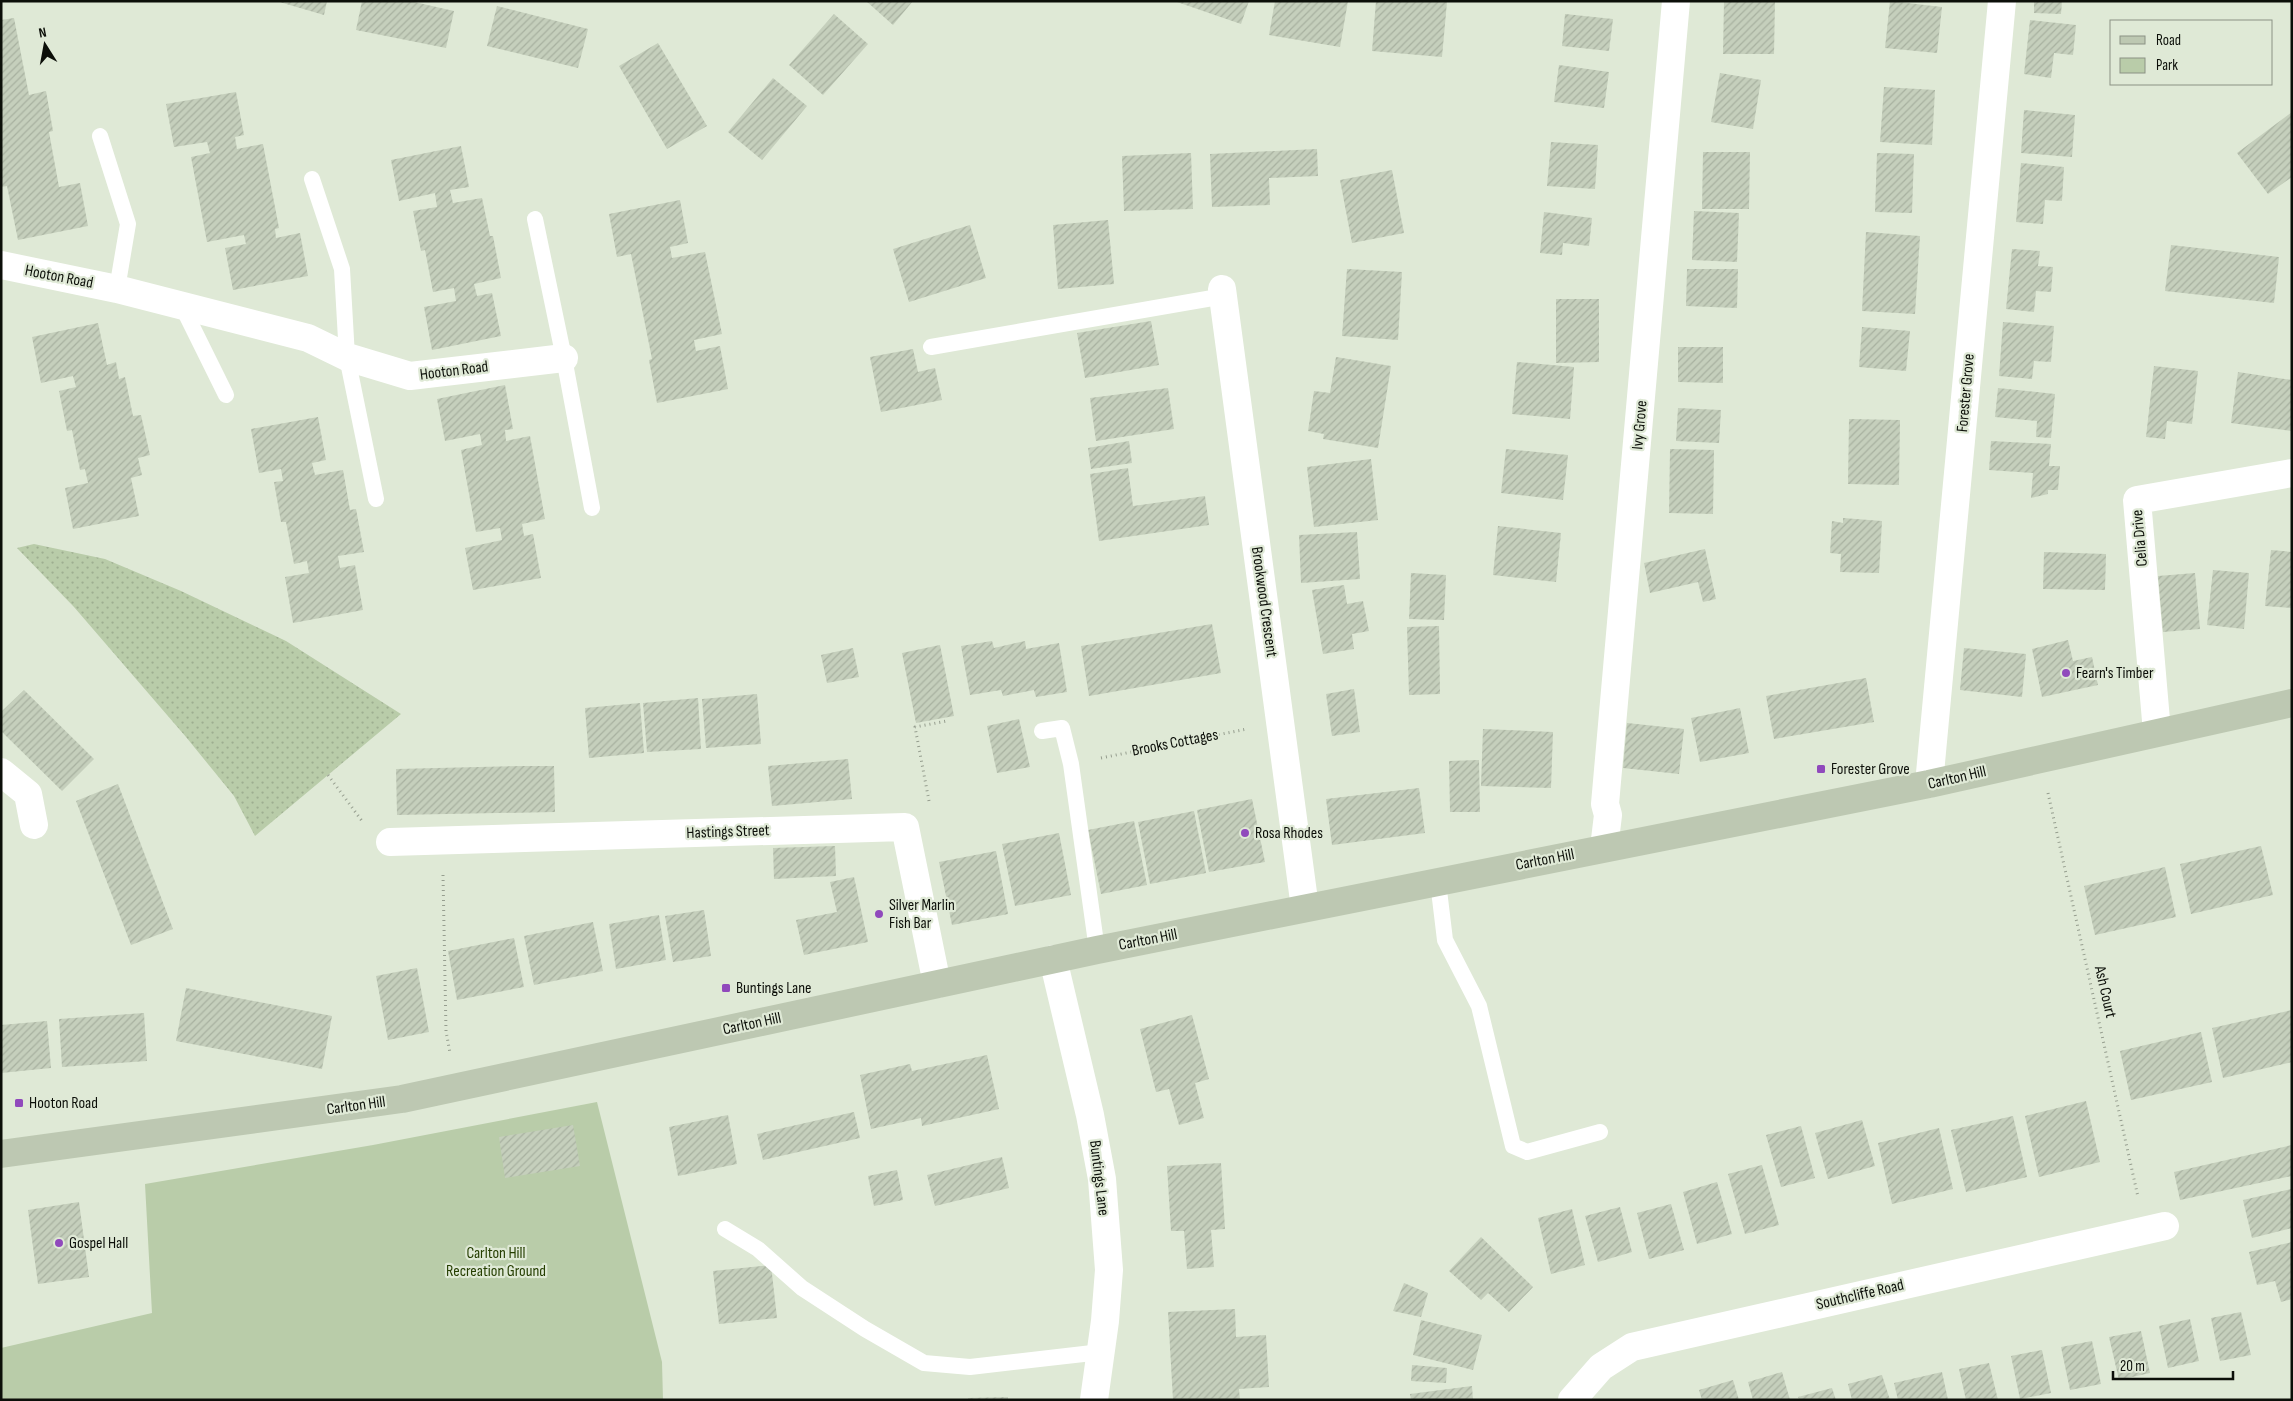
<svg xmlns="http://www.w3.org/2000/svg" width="2293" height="1401" font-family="'Sofia Sans Condensed',sans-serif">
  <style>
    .grass { fill: url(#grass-dots) }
    .green { fill: #b9cca9 }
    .building { fill: url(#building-hatch) }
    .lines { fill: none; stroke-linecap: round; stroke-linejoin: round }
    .path { stroke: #969e8f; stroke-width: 3; stroke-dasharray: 1 4; stroke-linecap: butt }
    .service { stroke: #fff; stroke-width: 16 }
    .minor { stroke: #fff; stroke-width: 28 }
    .secondary { stroke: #bdc8b2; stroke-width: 28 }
    .poi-dot { fill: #9049bc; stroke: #dfe9d6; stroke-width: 2 }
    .labels { text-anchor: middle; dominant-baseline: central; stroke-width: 4.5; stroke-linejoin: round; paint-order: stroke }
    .street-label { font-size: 16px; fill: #0c0f09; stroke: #dfe9d6 }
    .poi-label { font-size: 16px; fill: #0c0f09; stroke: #dfe9d6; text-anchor: start }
    .park-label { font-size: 16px; fill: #253e00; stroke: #dfe9d6 }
  </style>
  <defs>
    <pattern id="grass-dots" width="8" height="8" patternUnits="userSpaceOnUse" patternTransform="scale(1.25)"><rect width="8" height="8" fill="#b9cca9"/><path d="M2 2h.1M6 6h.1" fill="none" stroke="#9eae90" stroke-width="1.8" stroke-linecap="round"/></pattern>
    <pattern id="building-hatch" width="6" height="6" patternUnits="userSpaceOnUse" patternTransform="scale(1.25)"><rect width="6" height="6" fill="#c5cfbc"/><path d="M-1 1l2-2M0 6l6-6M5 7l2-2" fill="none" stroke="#a8b1a0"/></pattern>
  </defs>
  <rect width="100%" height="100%" fill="#dfe9d6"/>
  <path class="grass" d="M 34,544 L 105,559 L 181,591 L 286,641 L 401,714 L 255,836 L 234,796 L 186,737 L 74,607 L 17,548 Z"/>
  <path class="green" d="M 597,1102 L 662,1362 L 663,1400 L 1,1400 L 1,1348 L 152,1313 L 145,1184 L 373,1145 Z"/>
  <g class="building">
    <path d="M 276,1 L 327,1 L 324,15 Z"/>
    <path d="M 362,1 L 410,1 L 454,11 L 446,48 L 356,30 Z"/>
    <path d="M 866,1 L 913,1 L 893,25 Z"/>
    <path d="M 1174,1 L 1249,1 L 1241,24 Z"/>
    <path d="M 1275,1 L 1348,1 L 1340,47 L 1269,35 Z"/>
    <path d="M 1376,1 L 1447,2 L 1442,57 L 1372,51 Z"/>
    <path d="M 1724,1 L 1775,1 L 1774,54 L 1723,54 Z"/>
    <path d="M 1890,1 L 1942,7 L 1937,53 L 1885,48 Z"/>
    <path d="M 2034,1 L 2062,1 L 2061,14 L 2034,13 Z"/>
    <path d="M 497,6 L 588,29 L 578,68 L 487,46 Z"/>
    <path d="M 834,14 L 868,44 L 823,95 L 789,65 Z"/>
    <path d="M 1565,14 L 1613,19 L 1609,51 L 1562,46 Z"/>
    <path d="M 14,18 L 29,95 L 46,91 L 53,131 L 49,132 L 59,187 L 80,183 L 88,226 L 18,240 L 7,186 L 1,187 L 1,20 Z"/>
    <path d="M 2030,20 L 2076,25 L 2073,55 L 2054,53 L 2051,78 L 2024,74 Z"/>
    <path d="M 658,43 L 707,126 L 667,149 L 619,66 Z"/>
    <path d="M 1559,65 L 1609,72 L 1604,108 L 1554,102 Z"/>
    <path d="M 1720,73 L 1761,80 L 1753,129 L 1711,122 Z"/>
    <path d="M 773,78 L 807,106 L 762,160 L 728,132 Z"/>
    <path d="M 1884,87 L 1935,90 L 1932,145 L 1880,142 Z"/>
    <path d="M 236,92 L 244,135 L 235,137 L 237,149 L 263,144 L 279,228 L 275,229 L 276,238 L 300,233 L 308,276 L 233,290 L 225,248 L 246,244 L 244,235 L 207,242 L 191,157 L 210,153 L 207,142 L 174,147 L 166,104 Z"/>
    <path d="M 2024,110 L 2075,115 L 2072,157 L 2021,153 Z"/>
    <path d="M 2292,112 L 2292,177 L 2268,194 L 2237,153 Z"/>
    <path d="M 1551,142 L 1598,145 L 1595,189 L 1547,186 Z"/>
    <path d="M 461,146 L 469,187 L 450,190 L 453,203 L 482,198 L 490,236 L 493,236 L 501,278 L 474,284 L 477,296 L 492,293 L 501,336 L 432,350 L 424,307 L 456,301 L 454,288 L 433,292 L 425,250 L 421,251 L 413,211 L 437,207 L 435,193 L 399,201 L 391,160 Z"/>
    <path d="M 1317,149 L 1318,176 L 1269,178 L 1270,205 L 1212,207 L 1210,154 Z"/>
    <path d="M 1703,152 L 1750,152 L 1749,209 L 1702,209 Z"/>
    <path d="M 1191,153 L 1193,209 L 1124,211 L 1122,156 Z"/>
    <path d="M 1877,153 L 1914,154 L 1912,213 L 1875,212 Z"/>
    <path d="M 2021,163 L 2064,167 L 2062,201 L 2045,200 L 2043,224 L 2016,222 Z"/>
    <path d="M 1392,170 L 1404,233 L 1352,243 L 1340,180 Z"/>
    <path d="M 680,200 L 688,243 L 670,247 L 672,258 L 705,252 L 722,334 L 694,340 L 696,351 L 720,346 L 728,389 L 657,403 L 649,360 L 652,359 L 631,254 L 617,257 L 609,214 Z"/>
    <path d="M 1694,211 L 1739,213 L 1737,262 L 1692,260 Z"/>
    <path d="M 1544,212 L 1592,218 L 1589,246 L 1563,243 L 1562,255 L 1540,253 Z"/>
    <path d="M 1108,220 L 1114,284 L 1058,289 L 1053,225 Z"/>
    <path d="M 970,225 L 986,278 L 909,302 L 893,249 Z"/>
    <path d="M 1866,232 L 1920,236 L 1915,314 L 1862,311 Z"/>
    <path d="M 2171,245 L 2279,257 L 2274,303 L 2165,291 Z"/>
    <path d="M 2012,249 L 2040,251 L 2038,266 L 2053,267 L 2051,292 L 2036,291 L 2034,312 L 2006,309 Z"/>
    <path d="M 1347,269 L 1402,272 L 1398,340 L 1342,336 Z"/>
    <path d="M 1687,269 L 1738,269 L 1737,308 L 1686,306 Z"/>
    <path d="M 1556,299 L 1599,299 L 1599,362 L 1556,363 Z"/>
    <path d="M 1151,321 L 1159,365 L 1085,378 L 1077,333 Z"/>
    <path d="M 2003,322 L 2054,326 L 2051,362 L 2034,361 L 2032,379 L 1999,376 Z"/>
    <path d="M 98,323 L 107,365 L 116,362 L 119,379 L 125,377 L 133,416 L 141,415 L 150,455 L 138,458 L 142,475 L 131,478 L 139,516 L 73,529 L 65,488 L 88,483 L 85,469 L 80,470 L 72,430 L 67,431 L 59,391 L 76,387 L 73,376 L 41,383 L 32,337 Z"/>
    <path d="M 1862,327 L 1910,331 L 1906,371 L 1859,367 Z"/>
    <path d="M 1678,347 L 1723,347 L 1723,383 L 1678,382 Z"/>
    <path d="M 913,349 L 918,372 L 935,368 L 942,400 L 881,412 L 870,357 Z"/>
    <path d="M 1336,357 L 1391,366 L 1378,448 L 1323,439 L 1324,434 L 1308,431 L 1314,391 L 1330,393 Z"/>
    <path d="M 1517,362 L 1574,367 L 1570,419 L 1512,414 Z"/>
    <path d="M 2154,366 L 2198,371 L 2192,424 L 2167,421 L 2165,439 L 2146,437 Z"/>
    <path d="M 2238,372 L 2292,380 L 2291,431 L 2231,423 Z"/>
    <path d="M 505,385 L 513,429 L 505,430 L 506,441 L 530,436 L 545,519 L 522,524 L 524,536 L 533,534 L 541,578 L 473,590 L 465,548 L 502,540 L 500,528 L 476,532 L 461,450 L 482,445 L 480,434 L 445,441 L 437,399 Z"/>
    <path d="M 1168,388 L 1174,429 L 1096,441 L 1090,398 Z"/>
    <path d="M 1998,388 L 2055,394 L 2051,438 L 2036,437 L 2037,421 L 1995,417 Z"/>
    <path d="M 1678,408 L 1721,410 L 1719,443 L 1676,441 Z"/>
    <path d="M 318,417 L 326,460 L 312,463 L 315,475 L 343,470 L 350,510 L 356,509 L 364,552 L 338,556 L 340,568 L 355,565 L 363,610 L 293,623 L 285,577 L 309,573 L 307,561 L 294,564 L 286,522 L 281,522 L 274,482 L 283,481 L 281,469 L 259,473 L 251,429 Z"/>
    <path d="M 1849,419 L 1900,420 L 1899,485 L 1848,484 Z"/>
    <path d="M 1129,441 L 1132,463 L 1091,469 L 1088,448 Z"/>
    <path d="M 1991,441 L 2051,444 L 2049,466 L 2060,466 L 2058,490 L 2048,490 L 2048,494 L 2031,498 L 2033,473 L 1989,470 Z"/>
    <path d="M 1506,449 L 1568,455 L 1563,500 L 1501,493 Z"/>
    <path d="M 1670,449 L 1714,450 L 1713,514 L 1669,513 Z"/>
    <path d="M 1371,459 L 1378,520 L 1314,527 L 1307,467 Z"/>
    <path d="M 1128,468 L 1133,506 L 1205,496 L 1209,525 L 1099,541 L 1090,474 Z"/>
    <path d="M 1843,518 L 1882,521 L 1879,573 L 1840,572 L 1841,554 L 1830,553 L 1832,521 L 1843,523 Z"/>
    <path d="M 1498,526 L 1561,533 L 1556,582 L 1493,575 Z"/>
    <path d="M 1357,532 L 1360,579 L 1301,583 L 1299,535 Z"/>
    <path d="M 1705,549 L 1716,599 L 1703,602 L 1698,582 L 1650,593 L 1644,563 Z"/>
    <path d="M 2271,550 L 2292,552 L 2292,608 L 2265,606 Z"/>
    <path d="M 2044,552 L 2106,554 L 2105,590 L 2043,589 Z"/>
    <path d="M 2213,570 L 2249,573 L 2244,629 L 2207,625 Z"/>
    <path d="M 1411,573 L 1446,575 L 1444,620 L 1409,619 Z"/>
    <path d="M 2195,573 L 2200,629 L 2163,632 L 2158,576 Z"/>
    <path d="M 1344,585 L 1347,604 L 1363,601 L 1369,631 L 1352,634 L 1354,649 L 1323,654 L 1312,590 Z"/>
    <path d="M 1212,624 L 1221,673 L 1089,696 L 1081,646 Z"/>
    <path d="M 1439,626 L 1440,694 L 1409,695 L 1407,627 Z"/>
    <path d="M 2068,640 L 2073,661 L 2092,657 L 2098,685 L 2042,697 L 2032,649 Z"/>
    <path d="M 992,641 L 994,648 L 1025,641 L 1026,649 L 1059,643 L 1067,692 L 1036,697 L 1034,690 L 1003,696 L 1001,690 L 970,695 L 961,646 Z"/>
    <path d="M 940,645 L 954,716 L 916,723 L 902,653 Z"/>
    <path d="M 853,648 L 859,677 L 827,683 L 821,655 Z"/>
    <path d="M 1964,648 L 2026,654 L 2022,697 L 1960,690 Z"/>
    <path d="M 1866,678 L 1874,722 L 1774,739 L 1766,696 Z"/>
    <path d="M 1354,689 L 1360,732 L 1332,736 L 1326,694 Z"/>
    <path d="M 24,690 L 94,759 L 62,791 L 1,731 L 1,712 Z"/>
    <path d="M 757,694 L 761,744 L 706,748 L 702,699 Z"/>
    <path d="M 698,698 L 701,749 L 647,752 L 643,703 Z"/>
    <path d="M 640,703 L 644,753 L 589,758 L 585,708 Z"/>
    <path d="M 1740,708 L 1749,753 L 1700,762 L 1691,718 Z"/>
    <path d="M 1019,719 L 1030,767 L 997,773 L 987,726 Z"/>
    <path d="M 1627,723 L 1684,729 L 1679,774 L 1623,768 Z"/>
    <path d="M 1483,729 L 1553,732 L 1551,788 L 1481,786 Z"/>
    <path d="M 848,759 L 852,799 L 772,806 L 768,766 Z"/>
    <path d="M 1479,760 L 1480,812 L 1450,812 L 1449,761 Z"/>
    <path d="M 523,766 L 554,766 L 555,812 L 397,815 L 396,769 Z"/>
    <path d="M 118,784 L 173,929 L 131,945 L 76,801 Z"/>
    <path d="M 1419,788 L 1425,833 L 1332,845 L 1326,799 Z"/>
    <path d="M 1252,799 L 1265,862 L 1209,872 L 1197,810 Z"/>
    <path d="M 1194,811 L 1206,873 L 1150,884 L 1138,822 Z"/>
    <path d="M 1134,821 L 1147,885 L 1101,894 L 1088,830 Z"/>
    <path d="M 1059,833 L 1071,895 L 1015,906 L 1002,844 Z"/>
    <path d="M 835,846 L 836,876 L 774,879 L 773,848 Z"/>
    <path d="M 2261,846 L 2273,895 L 2191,914 L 2180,864 Z"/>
    <path d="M 996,851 L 1008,914 L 952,925 L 939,862 Z"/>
    <path d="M 2165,867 L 2176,917 L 2095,935 L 2084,886 Z"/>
    <path d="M 854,877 L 868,942 L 804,955 L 796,920 L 837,912 L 830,882 Z"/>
    <path d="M 704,910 L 711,956 L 673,962 L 665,916 Z"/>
    <path d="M 659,915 L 666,960 L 616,969 L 609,924 Z"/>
    <path d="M 593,922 L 603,971 L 534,985 L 524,936 Z"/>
    <path d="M 514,938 L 524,987 L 457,1000 L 448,951 Z"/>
    <path d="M 417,968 L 429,1032 L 388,1040 L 376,976 Z"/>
    <path d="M 186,988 L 332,1016 L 322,1069 L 176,1041 Z"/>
    <path d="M 2292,1010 L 2292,1062 L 2223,1078 L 2212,1028 Z"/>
    <path d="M 144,1013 L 147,1061 L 62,1067 L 59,1019 Z"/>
    <path d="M 1192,1015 L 1209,1079 L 1195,1083 L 1204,1118 L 1179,1125 L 1169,1089 L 1156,1092 L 1140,1029 Z"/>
    <path d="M 47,1021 L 51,1068 L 1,1073 L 1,1025 Z"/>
    <path d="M 2201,1032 L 2212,1082 L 2131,1100 L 2120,1051 Z"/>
    <path d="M 987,1055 L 999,1109 L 922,1126 L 921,1118 L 871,1129 L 860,1075 L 910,1064 L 912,1071 Z"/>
    <path d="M 2086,1101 L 2100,1162 L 2039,1177 L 2025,1116 Z"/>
    <path d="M 854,1112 L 860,1138 L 763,1160 L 757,1134 Z"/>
    <path d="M 728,1115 L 737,1164 L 678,1176 L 669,1127 Z"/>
    <path d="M 2013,1116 L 2027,1177 L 1966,1192 L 1951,1130 Z"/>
    <path d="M 1862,1120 L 1875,1166 L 1828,1179 L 1815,1133 Z"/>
    <path d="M 573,1125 L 580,1166 L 505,1178 L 499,1137 Z"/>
    <path d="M 1801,1126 L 1815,1178 L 1781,1187 L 1766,1135 Z"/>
    <path d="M 1939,1128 L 1953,1189 L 1892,1204 L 1878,1143 Z"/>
    <path d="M 2292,1145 L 2292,1176 L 2180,1200 L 2174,1172 Z"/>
    <path d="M 1002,1157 L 1009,1188 L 935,1206 L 927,1175 Z"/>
    <path d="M 1221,1163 L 1225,1229 L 1211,1230 L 1214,1267 L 1187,1269 L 1184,1231 L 1171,1231 L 1167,1166 Z"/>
    <path d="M 1762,1165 L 1779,1225 L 1745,1234 L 1728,1174 Z"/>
    <path d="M 897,1170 L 903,1200 L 874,1206 L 868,1176 Z"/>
    <path d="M 1717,1182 L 1732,1234 L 1697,1244 L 1683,1192 Z"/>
    <path d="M 2291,1189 L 2292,1228 L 2252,1238 L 2243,1200 Z"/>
    <path d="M 79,1202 L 89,1277 L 38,1284 L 28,1210 Z"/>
    <path d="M 1671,1204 L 1684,1250 L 1649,1259 L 1637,1213 Z"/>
    <path d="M 1620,1207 L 1632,1252 L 1598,1262 L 1585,1216 Z"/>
    <path d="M 1572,1209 L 1585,1265 L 1551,1274 L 1538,1218 Z"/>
    <path d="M 1481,1237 L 1533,1287 L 1509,1312 L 1488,1293 L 1481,1300 L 1449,1271 Z"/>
    <path d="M 2292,1242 L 2292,1299 L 2281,1302 L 2275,1281 L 2257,1285 L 2249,1252 Z"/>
    <path d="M 771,1265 L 777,1318 L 719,1324 L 713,1271 Z"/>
    <path d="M 1404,1283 L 1428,1293 L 1421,1317 L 1393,1311 Z"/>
    <path d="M 1235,1309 L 1236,1337 L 1266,1335 L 1269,1387 L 1239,1389 L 1240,1400 L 1173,1400 L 1168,1312 Z"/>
    <path d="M 2241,1312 L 2251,1355 L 2220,1361 L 2211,1318 Z"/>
    <path d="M 2190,1319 L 2199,1361 L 2168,1368 L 2159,1326 Z"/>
    <path d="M 1421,1320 L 1482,1335 L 1473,1370 L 1413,1355 Z"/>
    <path d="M 2141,1331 L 2150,1373 L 2119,1380 L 2109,1337 Z"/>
    <path d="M 2092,1341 L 2101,1384 L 2070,1390 L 2061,1347 Z"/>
    <path d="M 2042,1350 L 2051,1393 L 2020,1399 L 2011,1356 Z"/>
    <path d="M 1989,1363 L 1998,1400 L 1966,1400 L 1959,1369 Z"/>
    <path d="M 1412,1365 L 1447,1368 L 1446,1383 L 1411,1381 Z"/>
    <path d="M 1782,1372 L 1790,1400 L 1753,1400 L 1748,1382 Z"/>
    <path d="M 1942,1372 L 1948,1400 L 1898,1400 L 1894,1383 Z"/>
    <path d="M 1882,1375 L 1890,1400 L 1852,1400 L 1848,1384 Z"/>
    <path d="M 1733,1380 L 1739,1400 L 1702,1400 L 1699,1390 Z"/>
    <path d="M 1472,1386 L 1473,1400 L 1411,1400 L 1410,1394 Z"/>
    <path d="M 1832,1388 L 1836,1400 L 1799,1400 L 1798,1397 Z"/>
    <path d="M 1008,1397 L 1008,1400 L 968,1400 L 968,1398 Z"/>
  </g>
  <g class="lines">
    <g class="path">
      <path d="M 1101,758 L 1247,729"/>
      <path d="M 328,775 L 362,821"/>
      <path d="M 2048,793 L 2138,1197"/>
      <path d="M 929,801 L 915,727 L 947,721"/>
      <path d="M 443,875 L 446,1031 L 450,1053"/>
    </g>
    <g class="service">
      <path d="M 100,136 L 128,224 L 117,289"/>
      <path d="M 312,179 L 342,269 L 347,357 L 376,499"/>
      <path d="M 535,219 L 564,358 L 592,508"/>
      <path d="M 181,304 L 226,395"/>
      <path d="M 931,347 L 1224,296"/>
      <path d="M 1042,731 L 1062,728 L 1071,764 L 1097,950"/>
      <path d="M 1438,882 L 1445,940 L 1479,1006 L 1513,1146 L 1527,1152 L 1600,1132"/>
      <path d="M 725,1229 L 758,1249 L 802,1288 L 865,1329 L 924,1363 L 970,1367 L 1101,1352"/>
    </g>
    <g class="minor">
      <path d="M 1,265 L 117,289 L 308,338 L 347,357 L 410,376 L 564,358"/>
      <path d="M 1222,289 L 1305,908"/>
      <path d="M 2157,732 L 2137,500 L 2292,473"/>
      <path d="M 1,772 L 28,794 L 34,825"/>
      <path d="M 1929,784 L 2002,1"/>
      <path d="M 390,842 L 905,827 L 937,984"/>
      <path d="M 1604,848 L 1608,815 L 1605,804 L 1676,1"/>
      <path d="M 1053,959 L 1090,1115 L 1102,1179 L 1109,1270 L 1105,1321 L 1094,1400"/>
      <path d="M 1572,1400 L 1601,1367 L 1632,1347 L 2165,1226"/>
    </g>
    <path class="secondary" d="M 1,1154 L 402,1099 L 1097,950 L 1929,784 L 2292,703"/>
  </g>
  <g class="poi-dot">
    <circle cx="2066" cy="673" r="5"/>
    <rect x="1816" y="764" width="10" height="10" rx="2.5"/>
    <circle cx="1245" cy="833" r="5"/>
    <circle cx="879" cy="914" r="5"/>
    <rect x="721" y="983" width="10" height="10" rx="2.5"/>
    <rect x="14" y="1098" width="10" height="10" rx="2.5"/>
    <circle cx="59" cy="1243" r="5"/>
  </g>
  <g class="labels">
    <g class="street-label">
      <text transform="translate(59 277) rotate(11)">Hooton Road</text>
      <text transform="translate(454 371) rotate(-7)">Hooton Road</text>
      <text transform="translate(1966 393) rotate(-85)">Forester Grove</text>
      <text transform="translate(1640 425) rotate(-85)">Ivy Grove</text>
      <text transform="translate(2140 538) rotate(-95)">Celia Drive</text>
      <text transform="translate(1264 602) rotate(82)">Brookwood Crescent</text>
      <text transform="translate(1175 743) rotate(-11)">Brooks Cottages</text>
      <text transform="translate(1957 778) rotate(-13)">Carlton Hill</text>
      <text transform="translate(728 832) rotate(-2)">Hastings Street</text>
      <text transform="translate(1545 860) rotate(-11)">Carlton Hill</text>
      <text transform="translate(1148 940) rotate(-11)">Carlton Hill</text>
      <text transform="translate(2105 992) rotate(77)">Ash Court</text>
      <text transform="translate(752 1024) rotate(-12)">Carlton Hill</text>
      <text transform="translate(356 1106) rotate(-8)">Carlton Hill</text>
      <text transform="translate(1099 1178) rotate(83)">Buntings Lane</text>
      <text transform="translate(1860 1295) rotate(-13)">Southcliffe Road</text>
    </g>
    <g class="poi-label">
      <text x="2076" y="673">Fearn's Timber</text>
      <text x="1831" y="769">Forester Grove</text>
      <text x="1255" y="833">Rosa Rhodes</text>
      <text x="889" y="905">Silver Marlin<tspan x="889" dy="18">Fish Bar</tspan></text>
      <text x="736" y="988">Buntings Lane</text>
      <text x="29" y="1103">Hooton Road</text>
      <text x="69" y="1243">Gospel Hall</text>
    </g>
    <g class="park-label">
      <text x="496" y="1253">Carlton Hill<tspan x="496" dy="18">Recreation Ground</tspan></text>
    </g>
  </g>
  <rect width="2293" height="1401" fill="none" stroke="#0c0f09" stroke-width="5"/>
  <rect x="2110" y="20" width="162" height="65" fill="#dfe9d6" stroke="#8b9284"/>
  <rect x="2120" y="36" width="25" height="8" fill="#bdc8b2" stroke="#8b9284"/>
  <text x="2156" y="45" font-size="15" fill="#0c0f09">Road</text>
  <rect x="2120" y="58" width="25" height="15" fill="#b9cca9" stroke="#8b9284"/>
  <text x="2156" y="70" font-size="15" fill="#0c0f09">Park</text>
  <g transform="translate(45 45) rotate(349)" stroke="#dfe9d6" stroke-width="4" paint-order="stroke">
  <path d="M0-4L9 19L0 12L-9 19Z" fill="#0c0f09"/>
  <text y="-8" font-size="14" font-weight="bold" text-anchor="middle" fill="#0c0f09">N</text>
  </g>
  <path d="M2113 1371v8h120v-8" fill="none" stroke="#0c0f09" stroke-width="2.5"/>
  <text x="2120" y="1371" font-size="15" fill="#0c0f09" stroke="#dfe9d6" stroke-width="4" paint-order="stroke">20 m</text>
</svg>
